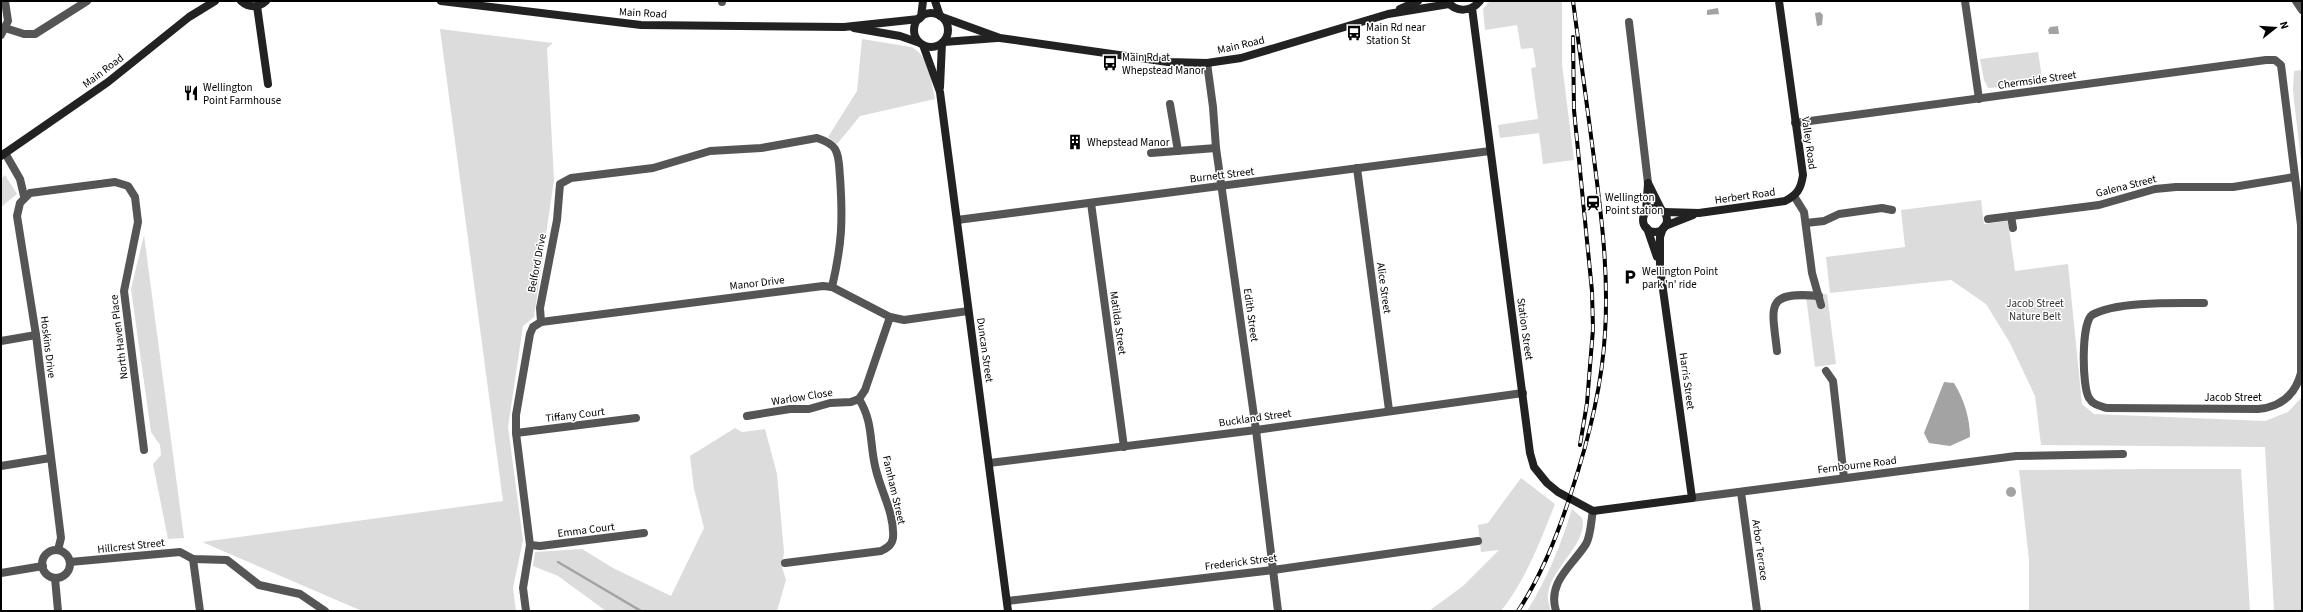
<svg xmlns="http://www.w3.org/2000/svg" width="2303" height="612" font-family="'Source Sans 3',sans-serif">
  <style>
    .green { fill: #dcdcdc }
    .water { fill: #a3a3a3 }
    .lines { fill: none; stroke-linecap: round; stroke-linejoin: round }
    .stream { stroke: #a3a3a3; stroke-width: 2.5 }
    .street { stroke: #555; stroke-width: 8 }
    .secondary { stroke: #222; stroke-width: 8 }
    .rail-casing { stroke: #000; stroke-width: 4 }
    .rail { stroke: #fff; stroke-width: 2.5; stroke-dasharray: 8; stroke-linecap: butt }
    .labels { text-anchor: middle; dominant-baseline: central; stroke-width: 3; stroke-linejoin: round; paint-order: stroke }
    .street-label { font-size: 11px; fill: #000; stroke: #fff }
    .poi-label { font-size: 11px; fill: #000; stroke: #fff; text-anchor: start }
    .park-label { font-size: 11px; fill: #333; stroke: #fff }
  </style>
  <rect width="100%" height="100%" fill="#fff"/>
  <g class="green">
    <path d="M 1490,1 L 1562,1 L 1562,64 L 1574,160 L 1543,164 L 1539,133 L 1500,138 L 1498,125 L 1538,119 L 1531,68 L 1536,67 L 1533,48 L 1521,49 L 1517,25 L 1485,30 L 1483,9 Z"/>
    <path d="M 440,29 L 553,43 L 547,48 L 554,180 L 534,317 L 523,326 L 508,427 L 523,540 L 513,588 L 516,611 L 362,611 L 202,542 L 503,501 Z"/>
    <path d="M 862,39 L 911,47 C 930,56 931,80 935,99 L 860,116 L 837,144 L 828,137 L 857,91 Z"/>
    <path d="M 2038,52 L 2043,84 L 1988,88 L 1984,80 L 1980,59 Z"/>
    <path d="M 2302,70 L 2302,170 L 2293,91 L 2294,71 Z"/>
    <path d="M 5,175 L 17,194 L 1,207 L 1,179 Z"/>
    <path d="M 1981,200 L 1984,224 L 2008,221 L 2015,271 L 2068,264 L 2082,404 L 2094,414 L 2265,421 L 2288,412 L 2302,397 L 2302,611 L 2274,611 L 2265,447 L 2041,445 L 2035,396 L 2010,343 L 1986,304 L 1951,280 L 1830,293 L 1826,257 L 1905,247 L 1901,210 Z"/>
    <path d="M 144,235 L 184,538 L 168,539 L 153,464 L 161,455 L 160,445 L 151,432 L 131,289 Z"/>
    <path d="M 1827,294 L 1836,364 L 1815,367 L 1806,296 Z"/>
    <path d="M 735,428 L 742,432 L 765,429 L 777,474 L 784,552 L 782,567 L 786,580 L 777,611 L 606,611 L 558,576 L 533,566 L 535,552 L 582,549 L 613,568 L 671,596 L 704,528 L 694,489 L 690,456 Z"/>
    <path d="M 2152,469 L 2241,469 L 2250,611 L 2029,611 L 2029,560 L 2019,470 Z"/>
    <path d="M 1521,478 L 1555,504 C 1540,542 1526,579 1501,611 L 1429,611 L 1463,586 L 1499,550 L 1481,552 L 1478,525 L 1488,523 Z"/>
    <path d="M 1572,509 L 1582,518 C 1589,542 1552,567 1548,593 C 1547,598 1549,605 1551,611 L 1527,611 C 1548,577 1560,547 1572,509 Z"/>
  </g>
  <g class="water">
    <path d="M 1718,8 L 1719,14 L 1707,15 L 1707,10 Z"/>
    <path d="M 1820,12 L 1823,15 L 1822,25 L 1817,26 L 1815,13 Z"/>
    <path d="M 2058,26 L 2059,34 L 2049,34 L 2048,30 L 2050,27 Z"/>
    <path d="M 1944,382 L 1954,383 C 1964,399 1970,419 1970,437 L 1950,446 L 1929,443 L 1924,433 Z"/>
    <circle cx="2011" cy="492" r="5"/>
  </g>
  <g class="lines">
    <path class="stream" d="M 558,562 L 641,611"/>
    <g class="street">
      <path d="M 722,1 L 722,2"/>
      <path d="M 1965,1 L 1979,99"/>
      <path d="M 2296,1 L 2302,10"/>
      <path d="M 1629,22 L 1648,183"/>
      <path d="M 5,28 L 24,34 L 35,34 L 87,1"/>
      <path d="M 1,35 L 8,21 L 5,1"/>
      <path d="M 1207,63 L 1213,107 L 1216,148 L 1256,430 L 1278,611"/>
      <path d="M 1170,104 L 1178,151"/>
      <path d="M 1795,123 L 2266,60 L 2275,60 L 2281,65 L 2301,225 L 2301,373 C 2295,396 2280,407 2258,409 L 2107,408 C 2100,406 2093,405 2089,398 C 2082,387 2081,323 2092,315 C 2115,301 2177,303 2204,303"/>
      <path d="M 5,153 L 20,179 L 24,196"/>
      <path d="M 1151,153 L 1216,148"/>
      <path d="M 1357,168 L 1389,410"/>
      <path d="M 1794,196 L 1804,212 L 1812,273 L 1821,305"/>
      <path d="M 1091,203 L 1124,447"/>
      <path d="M 2011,216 L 2013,228"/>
      <path d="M 1988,219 L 2099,205 L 2155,189 L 2176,187 L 2233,187 L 2294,177"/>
      <path d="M 957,220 L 1490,151"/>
      <path d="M 1806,223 L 1824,221 L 1839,214 L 1882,208 L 1892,210"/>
      <path d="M 541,322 L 823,286 L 832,287 L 890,317 L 904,320 L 968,311"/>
      <path d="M 1,341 L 36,335"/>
      <path d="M 1777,351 C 1772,306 1764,291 1819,296"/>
      <path d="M 1826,371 L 1833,381 L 1844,478"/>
      <path d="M 747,416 L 790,409 L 809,409 L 830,403 L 851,402 L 859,399"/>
      <path d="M 516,433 L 636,418"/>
      <path d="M 989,463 L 1256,430 L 1523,393"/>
      <path d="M 1,466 L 50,458"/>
      <path d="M 1741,492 L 1757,611"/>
      <path d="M 1692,498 L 2016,456 L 2123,454"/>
      <path d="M 530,545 L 540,546 L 644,533"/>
      <path d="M 58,550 L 61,538 L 36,335 L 17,216 L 20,203 L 30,193 L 115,182 L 128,186 L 135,197 L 138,222 L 124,291 L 144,450"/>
      <circle cx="56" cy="564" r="14"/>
      <path d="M 193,559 L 200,611"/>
      <path d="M 70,562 L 180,552 L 193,559 L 227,560 L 259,585 L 300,594 L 325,611"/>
      <path d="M 785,563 L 881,551 C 887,548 892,545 893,538 C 895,515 881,491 876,470 C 869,444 874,423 859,399 L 865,390 L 890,317"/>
      <path d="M 1,573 L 43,566"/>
      <path d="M 55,578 L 58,611"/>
      <path d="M 1007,601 L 1273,570 L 1478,541"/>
      <path d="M 526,611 L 523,588 L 530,545 L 516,433 L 516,415 L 530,334 L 533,327 L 541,322 L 540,308 L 557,220 L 560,184 L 571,178 L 653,168 L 710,151 L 761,148 L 817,138 C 823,140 832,144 835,149 C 840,157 839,169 840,177 C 843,221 842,244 832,287"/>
      <path d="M 1556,611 C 1547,582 1572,566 1586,544 C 1591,535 1591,520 1593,511"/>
    </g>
    <g class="secondary">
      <path d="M 241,1 C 249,8 258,8 266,1"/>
      <path d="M 441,1 L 641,25 L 844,27 L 919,19"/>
      <path d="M 935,1 L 940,16"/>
      <path d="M 1447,1 C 1456,13 1471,12 1480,1"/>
      <path d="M 257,6 L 268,84"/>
      <path d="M 1472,8 L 1530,453 L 1534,467 L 1547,483 L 1558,492 L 1593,511 L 1692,498 L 1660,268 L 1660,237 L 1663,228"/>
      <path d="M 1400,9 L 1418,1"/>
      <circle cx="931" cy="30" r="17"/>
      <path d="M 921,17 L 923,1"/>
      <path d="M 942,17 L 1000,38 L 1168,62 L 1207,63 L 1241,58 L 1388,14 L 1449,4"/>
      <path d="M 854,28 L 900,36 L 920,43"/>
      <path d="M 944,42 L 997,38"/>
      <path d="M 923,45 L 940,92 L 1008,611"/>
      <path d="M 940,87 L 942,43"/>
      <path d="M 1,156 L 108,82 L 189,17 L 215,1"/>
      <path d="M 1648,183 L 1661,209"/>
      <circle cx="1655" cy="220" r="12"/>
      <path d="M 1646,211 L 1648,184"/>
      <path d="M 1664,212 L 1699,213 L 1785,201 C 1797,195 1801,189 1803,175 L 1779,1"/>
      <path d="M 1665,226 L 1693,215"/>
      <path d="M 1647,228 L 1657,257"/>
    </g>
    <g class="rail-casing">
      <g id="rail">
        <path d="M 1573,37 L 1574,110 L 1592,291 L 1593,329 L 1587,403 L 1580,445"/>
        <path d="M 1518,611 C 1542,575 1558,534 1571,493 C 1588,442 1602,387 1605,333 C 1609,272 1601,212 1593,151 C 1586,101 1580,51 1573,1"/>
      </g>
    </g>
    <use href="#rail" class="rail"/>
  </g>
  <defs>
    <g id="bus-bare" transform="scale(1.2)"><path d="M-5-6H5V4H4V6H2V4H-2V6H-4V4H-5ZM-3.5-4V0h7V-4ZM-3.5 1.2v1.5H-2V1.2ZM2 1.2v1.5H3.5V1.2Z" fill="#000" stroke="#fff" stroke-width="2.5" paint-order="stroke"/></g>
    <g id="restaurant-bare" transform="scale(1.2)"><path d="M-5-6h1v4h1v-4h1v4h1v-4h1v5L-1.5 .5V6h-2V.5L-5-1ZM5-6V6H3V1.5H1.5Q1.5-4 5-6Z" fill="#000" stroke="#fff" stroke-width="2.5" paint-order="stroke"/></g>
    <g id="building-bare" transform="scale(1.2)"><path d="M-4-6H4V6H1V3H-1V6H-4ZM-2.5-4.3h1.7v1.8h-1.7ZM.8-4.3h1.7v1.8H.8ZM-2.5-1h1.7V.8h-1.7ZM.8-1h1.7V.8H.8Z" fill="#000" stroke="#fff" stroke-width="2.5" paint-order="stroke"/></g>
    <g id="station-bare" transform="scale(1.2)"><path d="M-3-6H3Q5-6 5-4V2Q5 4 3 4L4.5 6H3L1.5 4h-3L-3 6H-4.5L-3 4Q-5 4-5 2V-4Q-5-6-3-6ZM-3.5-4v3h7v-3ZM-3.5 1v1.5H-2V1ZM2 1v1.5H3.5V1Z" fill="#000" stroke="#fff" stroke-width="2.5" paint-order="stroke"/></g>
    <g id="parking-bare" transform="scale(1.2)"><path d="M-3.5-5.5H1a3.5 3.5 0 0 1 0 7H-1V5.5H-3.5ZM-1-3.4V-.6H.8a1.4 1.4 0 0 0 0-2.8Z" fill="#000" stroke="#fff" stroke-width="2.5" paint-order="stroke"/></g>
  </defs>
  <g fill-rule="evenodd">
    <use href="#bus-bare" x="1354" y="33"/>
    <use href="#bus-bare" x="1110" y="63"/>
    <use href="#restaurant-bare" x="191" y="93"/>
    <use href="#building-bare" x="1075" y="142"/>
    <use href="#station-bare" x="1593" y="203"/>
    <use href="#parking-bare" x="1630" y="277"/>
  </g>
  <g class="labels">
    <g class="street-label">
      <text transform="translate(643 13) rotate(3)">Main Road</text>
      <text transform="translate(1241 45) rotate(-13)">Main Road</text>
      <text transform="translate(103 71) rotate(-37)">Main Road</text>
      <text transform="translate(2037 80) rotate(-8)">Chermside Street</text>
      <text transform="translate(1809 143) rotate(82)">Valley Road</text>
      <text transform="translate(1222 175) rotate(-7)">Burnett Street</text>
      <text transform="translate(2126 186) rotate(-14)">Galena Street</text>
      <text transform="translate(1745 196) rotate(-8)">Herbert Road</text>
      <text transform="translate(537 263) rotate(-79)">Belford Drive</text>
      <text transform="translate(757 283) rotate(-7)">Manor Drive</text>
      <text transform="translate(1384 288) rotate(82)">Alice Street</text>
      <text transform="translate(1251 315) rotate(82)">Edith Street</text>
      <text transform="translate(1118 323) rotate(82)">Matilda Street</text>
      <text transform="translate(1525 329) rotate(82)">Station Street</text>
      <text transform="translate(119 337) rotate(-97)">North Haven Place</text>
      <text transform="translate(48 347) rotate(83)">Hoskins Drive</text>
      <text transform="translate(985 350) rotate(82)">Duncan Street</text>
      <text transform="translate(1687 381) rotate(82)">Harris Street</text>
      <text transform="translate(802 397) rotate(-9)">Warlow Close</text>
      <text x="2233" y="397">Jacob Street</text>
      <text transform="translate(575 415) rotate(-7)">Tiffany Court</text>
      <text transform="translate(1255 418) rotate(-8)">Buckland Street</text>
      <text transform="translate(1857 465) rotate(-7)">Fernbourne Road</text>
      <text transform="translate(894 490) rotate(77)">Famham Street</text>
      <text transform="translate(586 530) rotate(-7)">Emma Court</text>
      <text transform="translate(131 546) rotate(-6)">Hillcrest Street</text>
      <text transform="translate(1760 550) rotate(82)">Arbor Terrace</text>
      <text transform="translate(1241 562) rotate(-7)">Frederick Street</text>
    </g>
    <g class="poi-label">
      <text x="1366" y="27">Main Rd near<tspan x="1366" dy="13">Station St</tspan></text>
      <text x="1122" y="57">Main Rd at<tspan x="1122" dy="13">Whepstead Manor</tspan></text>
      <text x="203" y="87">Wellington<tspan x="203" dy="13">Point Farmhouse</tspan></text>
      <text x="1087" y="142">Whepstead Manor</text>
      <text x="1605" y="197">Wellington<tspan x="1605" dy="13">Point station</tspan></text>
      <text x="1642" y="271">Wellington Point<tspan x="1642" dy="13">park 'n' ride</tspan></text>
    </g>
    <g class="park-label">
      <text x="2035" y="303">Jacob Street<tspan x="2035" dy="13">Nature Belt</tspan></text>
    </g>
  </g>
  <rect width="2303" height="612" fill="none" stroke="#000000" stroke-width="4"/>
  <g transform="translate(2275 28) rotate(73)" stroke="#ffffff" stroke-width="3" paint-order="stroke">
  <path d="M0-3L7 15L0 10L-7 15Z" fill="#000000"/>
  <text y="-6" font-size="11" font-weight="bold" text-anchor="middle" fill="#000000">N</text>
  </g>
</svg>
